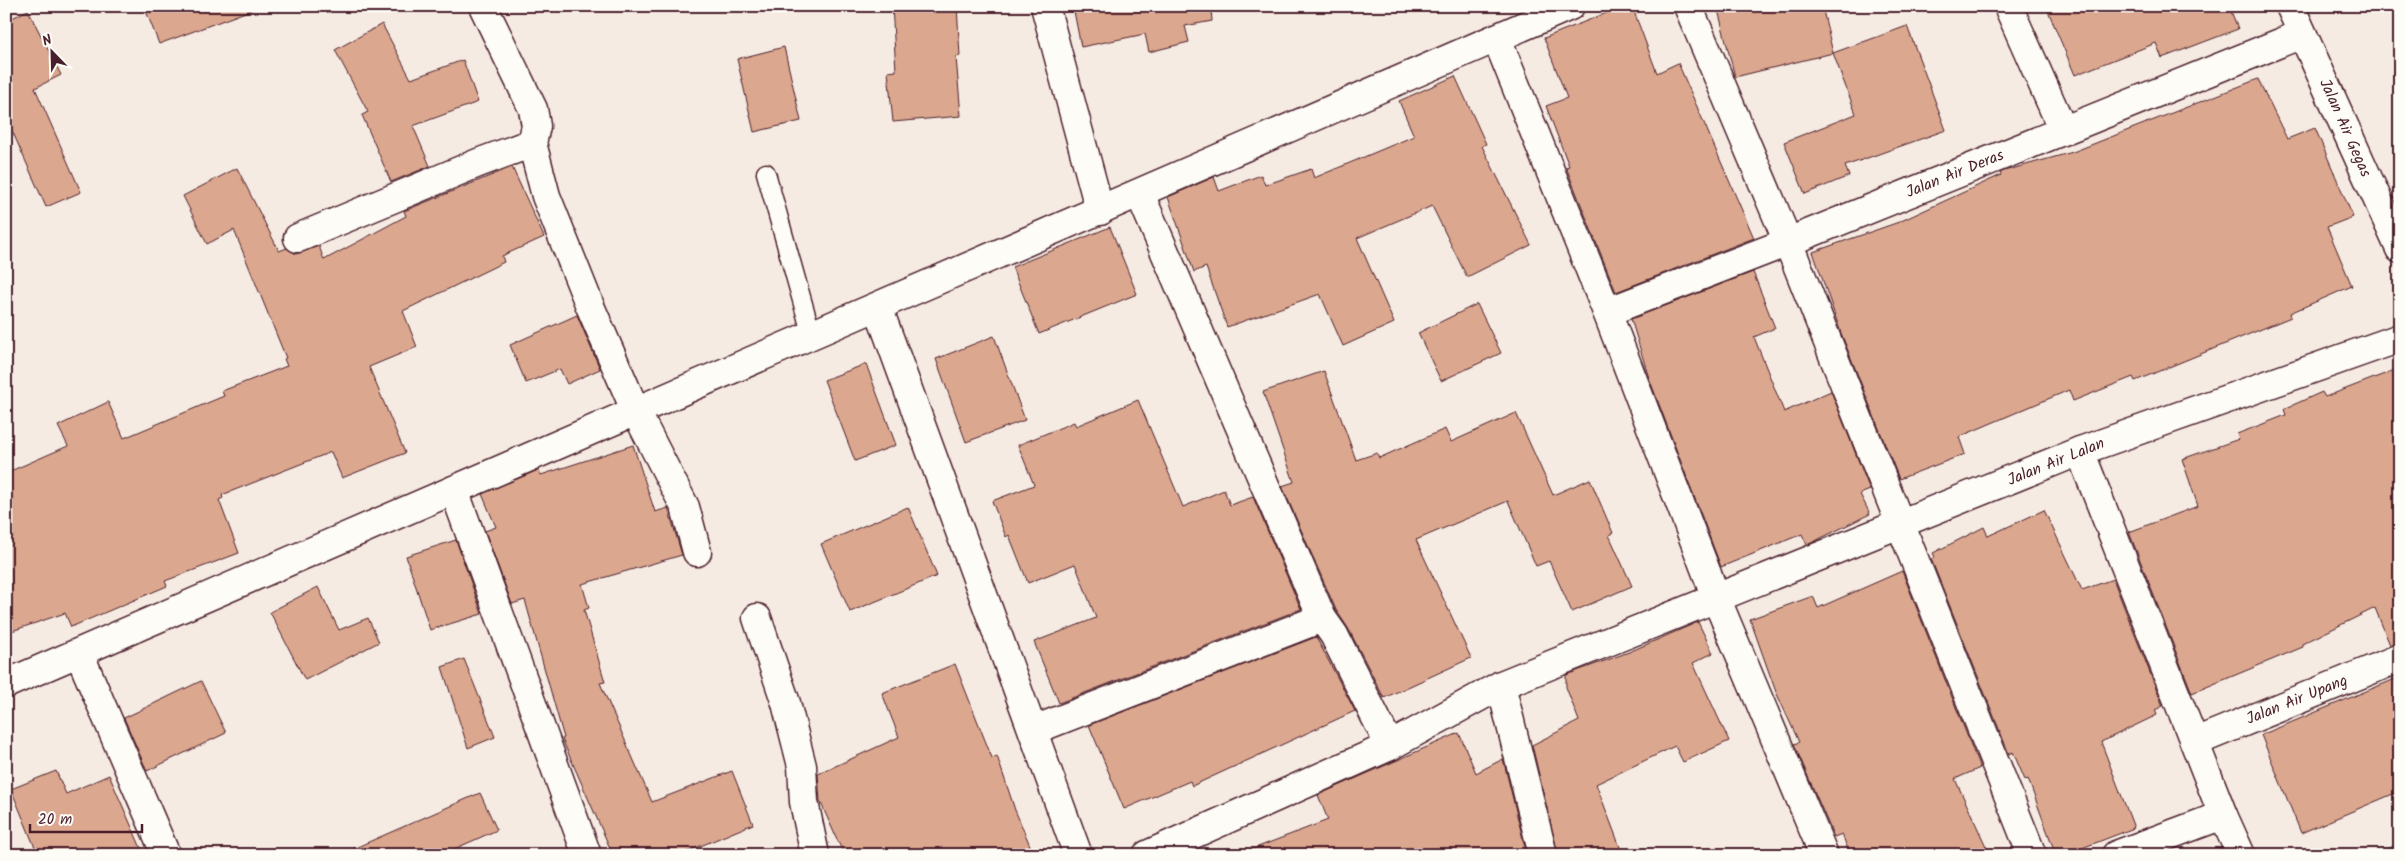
<svg xmlns="http://www.w3.org/2000/svg" width="2406" height="861" font-family="Kalam,sans-serif">
  <style>
    .lines { fill: none; stroke-linecap: round; stroke-linejoin: round }
    .stream { stroke: #6c8a96; stroke-width: 11 }
    .building { fill: #dba78f; stroke: #4a1f2b }
    .service-casing { stroke: #4a1f2b; stroke-width: 21 }
    .minor-casing { stroke: #4a1f2b; stroke-width: 31 }
    .service { stroke: #fdfcf7; stroke-width: 18 }
    .minor { stroke: #fdfcf7; stroke-width: 28 }
    .labels { text-anchor: middle; dominant-baseline: central; stroke-width: 4; stroke-linejoin: round; paint-order: stroke }
    .street-label { font-size: 16px; fill: #4a1f2b; stroke: #fdfcf7 }
  </style>
  <rect width="100%" height="100%" fill="#f6ebe2"/>
  <filter id="ink" filterUnits="userSpaceOnUse"><feTurbulence type="fractalNoise" baseFrequency=".02" numOctaves="2"/><feDisplacementMap in="SourceGraphic" scale="10" xChannelSelector="R" yChannelSelector="G"/><feConvolveMatrix kernelMatrix="1 2 1 2 8 2 1 2 1" color-interpolation-filters="sRGB"/></filter>
  <g filter="url(#ink)">
    <g class="lines">
      <path class="stream" d="M 2384,855 L 2400,849"/>
    </g>
    <g class="building">
      <path d="M 144,6 L 250,6 L 251,10 L 159,44 Z"/>
      <path d="M 892,6 L 957,6 L 960,56 L 956,57 L 961,116 L 893,122 L 888,72 L 896,71 Z"/>
      <path d="M 1073,6 L 1211,6 L 1212,21 L 1185,26 L 1189,42 L 1149,52 L 1145,34 L 1081,47 Z"/>
      <path d="M 1624,6 L 1632,6 L 1657,73 L 1678,63 L 1754,238 L 1616,292 L 1566,167 L 1569,166 L 1546,106 L 1567,98 L 1544,38 Z"/>
      <path d="M 1717,6 L 1822,6 L 1833,53 L 1735,77 Z"/>
      <path d="M 2046,6 L 2229,6 L 2238,29 L 2162,58 L 2156,43 L 2075,75 Z"/>
      <path d="M 28,10 L 61,75 L 35,88 L 81,192 L 46,207 L 6,117 L 6,21 Z"/>
      <path d="M 382,24 L 411,79 L 463,60 L 478,102 L 413,126 L 430,166 L 391,182 L 362,115 L 368,112 L 335,50 Z"/>
      <path d="M 1907,26 L 1946,130 L 1845,166 L 1849,176 L 1805,194 L 1784,142 L 1856,114 L 1833,53 Z"/>
      <path d="M 784,47 L 801,121 L 754,132 L 737,59 Z"/>
      <path d="M 1455,76 L 1486,144 L 1482,146 L 1531,245 L 1467,277 L 1432,206 L 1357,238 L 1394,323 L 1343,346 L 1320,294 L 1227,327 L 1206,267 L 1194,272 L 1168,197 L 1214,177 L 1219,191 L 1261,175 L 1265,185 L 1311,169 L 1314,178 L 1414,136 L 1399,101 Z"/>
      <path d="M 2258,79 L 2287,139 L 2315,128 L 2353,217 L 2327,227 L 2352,286 L 2290,313 L 2291,317 L 2135,381 L 2133,377 L 2073,401 L 2069,390 L 1959,437 L 1965,454 L 1899,479 L 1841,333 L 1813,252 L 1899,222 L 2001,175 L 2000,173 L 2004,171 L 2073,152 Z"/>
      <path d="M 512,167 L 544,237 L 502,256 L 504,262 L 403,311 L 417,347 L 369,367 L 405,453 L 342,478 L 331,452 L 222,495 L 223,498 L 219,500 L 239,553 L 165,581 L 167,586 L 71,627 L 65,613 L 6,633 L 6,473 L 68,446 L 58,426 L 108,402 L 124,438 L 224,396 L 222,391 L 287,366 L 284,359 L 286,358 L 234,230 L 207,244 L 183,196 L 237,168 L 279,251 L 287,248 L 296,254 L 319,246 L 324,260 L 406,216 L 404,211 Z"/>
      <path d="M 1110,227 L 1137,294 L 1039,334 L 1012,267 Z"/>
      <path d="M 1753,272 L 1775,328 L 1754,337 L 1784,412 L 1831,391 L 1870,490 L 1860,494 L 1870,514 L 1807,545 L 1802,534 L 1721,567 L 1649,378 L 1631,319 Z"/>
      <path d="M 1477,304 L 1501,353 L 1441,381 L 1418,333 Z"/>
      <path d="M 577,315 L 600,369 L 567,384 L 560,369 L 526,383 L 510,345 Z"/>
      <path d="M 994,336 L 1025,420 L 966,442 L 936,359 Z"/>
      <path d="M 866,364 L 896,445 L 855,461 L 824,380 Z"/>
      <path d="M 2400,368 L 2400,643 L 2390,645 L 2375,608 L 2302,644 L 2303,647 L 2192,693 L 2129,532 L 2198,506 L 2182,459 L 2239,439 L 2237,434 L 2286,415 L 2284,409 L 2322,392 L 2325,397 Z"/>
      <path d="M 1324,371 L 1356,460 L 1377,453 L 1379,458 L 1445,429 L 1451,442 L 1516,413 L 1553,495 L 1590,479 L 1613,533 L 1609,535 L 1632,586 L 1572,612 L 1549,561 L 1536,566 L 1508,501 L 1416,540 L 1471,658 L 1384,698 L 1348,628 L 1336,610 L 1282,486 L 1294,482 L 1263,392 Z"/>
      <path d="M 1138,400 L 1183,507 L 1224,490 L 1230,505 L 1253,497 L 1301,609 L 1059,703 L 1034,642 L 1096,618 L 1075,564 L 1028,583 L 1009,535 L 1006,537 L 992,501 L 1034,485 L 1018,445 L 1074,422 L 1076,426 Z"/>
      <path d="M 633,445 L 655,512 L 668,508 L 682,555 L 582,584 L 589,608 L 584,610 L 605,682 L 600,683 L 652,802 L 732,771 L 753,824 L 679,855 L 613,855 L 562,739 L 564,738 L 525,600 L 512,604 L 485,531 L 496,527 L 482,494 L 538,470 L 541,475 Z"/>
      <path d="M 908,507 L 937,576 L 850,612 L 821,544 Z"/>
      <path d="M 2044,510 L 2082,590 L 2113,579 L 2163,706 L 2155,710 L 2157,715 L 2101,742 L 2134,828 L 2064,855 L 2056,855 L 2028,779 L 2025,780 L 2013,752 L 2009,754 L 1931,559 L 1935,557 L 1933,553 L 1984,527 L 1988,536 Z"/>
      <path d="M 456,540 L 482,614 L 430,630 L 406,556 Z"/>
      <path d="M 1902,571 L 1980,768 L 1955,779 L 1990,855 L 1850,855 L 1842,834 L 1834,837 L 1794,744 L 1799,742 L 1776,692 L 1750,619 L 1813,596 L 1818,608 Z"/>
      <path d="M 318,587 L 339,630 L 368,618 L 379,642 L 305,680 L 270,612 Z"/>
      <path d="M 1698,622 L 1713,653 L 1693,663 L 1729,741 L 1683,762 L 1675,746 L 1596,784 L 1623,855 L 1558,855 L 1532,745 L 1579,721 L 1566,687 L 1566,675 L 1629,652 Z"/>
      <path d="M 1316,637 L 1355,711 L 1192,786 L 1190,781 L 1124,809 L 1089,725 Z"/>
      <path d="M 464,659 L 495,737 L 468,748 L 442,667 Z"/>
      <path d="M 955,664 L 992,758 L 997,756 L 1015,810 L 1034,855 L 844,855 L 820,801 L 818,774 L 899,737 L 882,693 Z"/>
      <path d="M 2400,677 L 2400,791 L 2301,833 L 2261,735 Z"/>
      <path d="M 201,681 L 226,733 L 147,771 L 124,718 Z"/>
      <path d="M 1459,733 L 1476,773 L 1503,759 L 1527,855 L 1245,855 L 1245,852 L 1328,820 L 1318,795 Z"/>
      <path d="M 56,771 L 66,794 L 109,775 L 144,855 L 38,855 L 11,789 Z"/>
      <path d="M 480,793 L 497,830 L 441,855 L 339,855 Z"/>
    </g>
    <g class="lines">
      <g class="service-casing">
        <path id="service" d="M 766,173 L 812,336"/>
      </g>
      <g class="minor-casing">
        <g id="minor">
          <path d="M 483,6 L 533,109 L 536,126 L 532,143"/>
          <path d="M 1045,6 L 1100,211"/>
          <path d="M 1688,6 L 1788,242 L 2032,855"/>
          <path d="M 2008,6 L 2063,130"/>
          <path d="M 2290,6 L 2400,249"/>
          <path d="M 1497,39 L 1607,312 L 1717,600 L 1824,855"/>
          <path d="M 1140,194 L 1322,618 L 1334,635 L 1390,746"/>
          <path d="M 298,238 L 478,163 L 532,143 L 546,196 L 590,306 L 636,412 L 685,507 L 697,552"/>
          <path d="M 878,307 L 1078,855"/>
          <path d="M 1607,312 L 1788,242 L 2302,34"/>
          <path d="M 2080,451 L 2223,815 L 2241,855"/>
          <path d="M 454,490 L 587,855"/>
          <path d="M 757,618 L 786,703 L 802,766 L 804,802 L 815,855"/>
          <path d="M 79,653 L 166,855"/>
          <path d="M 6,684 L 1570,6"/>
          <path d="M 1501,685 L 1543,855"/>
          <path d="M 1034,730 L 1322,618"/>
          <path d="M 2195,742 L 2400,658"/>
          <path d="M 1147,855 L 1390,746 L 1501,685 L 2080,451 L 2400,338"/>
          <path d="M 2116,855 L 2223,815"/>
        </g>
      </g>
      <use href="#service" class="service"/>
      <use href="#minor" class="minor"/>
    </g>
  </g>
  <g class="labels">
    <g class="street-label">
      <text transform="translate(2345 128) rotate(66)">Jalan Air Gegas</text>
      <text transform="translate(1955 174) rotate(-22)">Jalan Air Deras</text>
      <text transform="translate(2056 462) rotate(-22)">Jalan Air Lalan</text>
      <text transform="translate(2297 700) rotate(-22)">Jalan Air Upang</text>
    </g>
  </g>
  <rect width="2406" height="861" fill="none" stroke="#fdfcf7" stroke-width="25"/>
  <rect x="12" y="12" width="2381" height="836" fill="none" stroke="#4a1f2b" stroke-width="2" filter="url(#ink)"/>
  <g transform="translate(52 52) rotate(337)" stroke="#fdfcf7" stroke-width="4" paint-order="stroke">
  <path d="M0-4L9 19L0 12L-9 19Z" fill="#4a1f2b"/>
  <text y="-8" font-size="14" font-weight="bold" text-anchor="middle" fill="#4a1f2b">N</text>
  </g>
  <path d="M30 824v8h112v-8" fill="none" stroke="#4a1f2b" stroke-width="2.5"/>
  <text x="38" y="824" font-size="15" fill="#4a1f2b" stroke="#fdfcf7" stroke-width="4" paint-order="stroke">20 m</text>
</svg>
